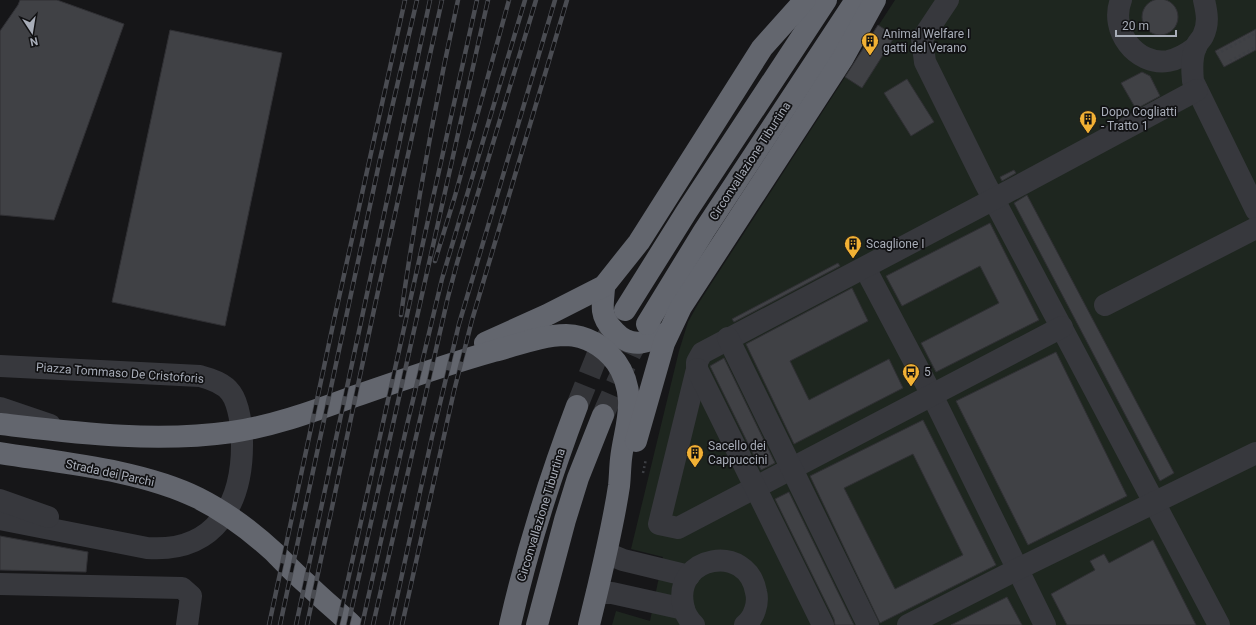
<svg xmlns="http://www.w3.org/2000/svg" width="1256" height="625" font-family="Roboto,sans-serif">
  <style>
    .green { fill: #1e261f }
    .building { fill: #404145; stroke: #303034; fill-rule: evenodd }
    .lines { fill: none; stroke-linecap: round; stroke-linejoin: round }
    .highway-tunnel { stroke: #333438; stroke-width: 22; stroke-dasharray: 22 11; stroke-linecap: butt }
    .path { stroke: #3d3f44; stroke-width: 2.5; stroke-dasharray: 2 3; stroke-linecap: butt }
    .minor { stroke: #37383d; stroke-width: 22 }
    .highway { stroke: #63666e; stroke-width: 22 }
    .rail-casing { stroke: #4a4c52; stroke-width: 4.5 }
    .rail { stroke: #111113; stroke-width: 3; stroke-dasharray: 9; stroke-linecap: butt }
    .labels { text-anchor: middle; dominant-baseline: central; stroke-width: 3.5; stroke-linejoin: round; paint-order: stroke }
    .poi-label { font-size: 12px; fill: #a8adb8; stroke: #111113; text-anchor: start }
    .street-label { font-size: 12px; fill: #a8adb8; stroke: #111113 }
  </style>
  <rect width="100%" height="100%" fill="#161618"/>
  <path class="green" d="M 895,0 L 1256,0 L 1256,625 L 612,625 L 616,611 L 650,621 L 663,557 L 631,549 L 679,351 L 688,322 L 698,304 Z"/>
  <g class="building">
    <circle cx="1160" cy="17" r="18"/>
    <path d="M 20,0 L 57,0 L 124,24 L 54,220 L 0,215 L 0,31 L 18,5 Z"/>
    <path d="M 878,25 L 895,36 L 862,88 L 845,77 Z"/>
    <path d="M 1256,29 L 1256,50 L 1224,67 L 1215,51 Z"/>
    <path d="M 170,30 L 282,53 L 225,326 L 112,302 Z"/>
    <path d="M 1142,72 L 1150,76 L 1160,96 L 1136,109 L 1121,83 Z"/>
    <path d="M 907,79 L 934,122 L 911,136 L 884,93 Z"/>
    <path d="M 1014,170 L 1016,173 L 1002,181 L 1000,177 Z"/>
    <path d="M 1027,195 L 1174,473 L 1160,481 L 1014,203 Z"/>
    <path d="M 990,223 L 1039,320 L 936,372 L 921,343 L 999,303 L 980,266 L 902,306 L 886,276 Z"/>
    <path d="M 838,263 L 840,266 L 734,322 L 732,319 Z"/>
    <path d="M 852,288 L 868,321 L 790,361 L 809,400 L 889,359 L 903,388 L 794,444 L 746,344 Z"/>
    <path d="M 1056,352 L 1127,496 L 1028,545 L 956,401 Z"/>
    <path d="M 724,358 L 775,463 L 761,470 L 710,366 Z"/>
    <path d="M 923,420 L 996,565 L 880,623 L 810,476 ZM 913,454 L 963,555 L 895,589 L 844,488 Z"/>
    <path d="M 789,492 L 854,625 L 835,625 L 834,619 L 775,499 Z"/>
    <path d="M 0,536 L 88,552 L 86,572 L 0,570 Z"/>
    <path d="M 1153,540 L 1196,625 L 1067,625 L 1051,594 L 1095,570 L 1090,561 L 1104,554 L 1109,563 Z"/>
    <path d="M 1007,597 L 1022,625 L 951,625 Z"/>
  </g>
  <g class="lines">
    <g class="highway-tunnel">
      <path d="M 577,406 L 597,356 L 611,331"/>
      <path d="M 603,415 L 630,354 L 645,326"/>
    </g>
    <g class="path">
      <path d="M 1217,54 L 1256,33"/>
      <path d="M 1230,61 L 1256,47"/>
      <path d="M 643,473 L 646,459"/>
    </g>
    <g class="minor">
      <path d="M 948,0 L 922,39 L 925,62 L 985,183 L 1219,625"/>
      <path d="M 1121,0 C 1109,30 1136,66 1168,61 C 1179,59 1187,54 1196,47"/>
      <path d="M 1204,0 C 1207,13 1209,24 1203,36 C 1201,40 1197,43 1196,47 C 1191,57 1192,70 1193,81 L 1256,210"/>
      <path d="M 865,268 L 932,395 L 1045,625"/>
      <path d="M 1105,305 L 1256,228"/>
      <path d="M 1062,327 L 678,528 L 659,524 L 697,369 L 697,362 L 702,353 L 994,199 L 1197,90"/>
      <path d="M 728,338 L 868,625"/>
      <path d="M 0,366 L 200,376 C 211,379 224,383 231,393 C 239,404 242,428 242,441 C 243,503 216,553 147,548 L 0,519"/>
      <path d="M 697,369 L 823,625"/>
      <path d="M 0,408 L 50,425"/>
      <path d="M 0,500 L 48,517"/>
      <path d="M 606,553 L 623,560 L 689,576"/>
      <path d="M 0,584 L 182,588 L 191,596 L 187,625"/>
      <path d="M 597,593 L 612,593 L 684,609"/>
      <path d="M 694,625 C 688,619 684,612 683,604 C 674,556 747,542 756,592 C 759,603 754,618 745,625"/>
      <path d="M 908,625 L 1018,569 L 1256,453"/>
    </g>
    <g class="highway">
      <path d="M 604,286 C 604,294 602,303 603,311 C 604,319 609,326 615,332 C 632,350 649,342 668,332"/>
      <path d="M 625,310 L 687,211 L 826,0"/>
      <path d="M 647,324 L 704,231 L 856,0"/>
      <path d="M 485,343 L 547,315 L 604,286 L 639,242 L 762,48 L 805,0"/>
      <path d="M 0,424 C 78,433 154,443 232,432 C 272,426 309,413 347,399 C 396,382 444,365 494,351 C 517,345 542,335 566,335 C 587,336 603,345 616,362 C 624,373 628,386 629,400 C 630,420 623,439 621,459 C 620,468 620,477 619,486 C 612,533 600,579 589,625"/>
      <path d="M 636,441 L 664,343 L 681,307 L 843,58 L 875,0"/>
      <path d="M 0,453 C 63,463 141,470 198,498 C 226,512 251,531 274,552 C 285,563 295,574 307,584 C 321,598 337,611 352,625"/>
      <path d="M 510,625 C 527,550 550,477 577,406"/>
      <path d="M 537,625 L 565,520 L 578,478 L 603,415"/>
    </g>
    <g class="rail-casing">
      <g id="rail">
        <path d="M 435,261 L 455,196 L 509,0"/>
        <path d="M 401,315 C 416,209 435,104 458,0"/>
        <path d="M 269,625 L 334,320 L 405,0"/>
        <path d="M 280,625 L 380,159 L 417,0"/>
        <path d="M 296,625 L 430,0"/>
        <path d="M 307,625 L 375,305 L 442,0"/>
        <path d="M 338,625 L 477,0"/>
        <path d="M 348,625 L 488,0"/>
        <path d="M 362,625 L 407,425 L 442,279 L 525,0"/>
        <path d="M 373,625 L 448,297 L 457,263 L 536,0"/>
        <path d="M 391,625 L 432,437 L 459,324 L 555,0"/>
        <path d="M 402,625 L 454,391 L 472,320 L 567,0"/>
      </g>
    </g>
    <use href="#rail" class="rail"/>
  </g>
  <defs>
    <g id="building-pin" transform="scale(0.9)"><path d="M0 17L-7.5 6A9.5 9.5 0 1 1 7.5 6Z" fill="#f2b134" stroke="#111113"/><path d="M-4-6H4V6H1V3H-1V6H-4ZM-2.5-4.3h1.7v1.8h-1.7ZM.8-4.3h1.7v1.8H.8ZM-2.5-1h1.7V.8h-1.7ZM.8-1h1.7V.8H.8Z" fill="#111"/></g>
    <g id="bus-pin" transform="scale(0.9)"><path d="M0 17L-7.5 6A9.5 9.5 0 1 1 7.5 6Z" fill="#f2b134" stroke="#111113"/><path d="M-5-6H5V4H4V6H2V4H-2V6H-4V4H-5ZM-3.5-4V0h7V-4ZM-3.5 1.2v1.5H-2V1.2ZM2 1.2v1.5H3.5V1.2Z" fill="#111"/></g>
  </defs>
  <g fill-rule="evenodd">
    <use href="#building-pin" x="870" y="41"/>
    <use href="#building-pin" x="1088" y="119"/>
    <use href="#building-pin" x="853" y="244"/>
    <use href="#bus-pin" x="911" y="372"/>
    <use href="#building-pin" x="695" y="453"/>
  </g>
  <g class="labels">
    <g class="poi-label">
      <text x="883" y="34">Animal Welfare I<tspan x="883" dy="14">gatti del Verano</tspan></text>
      <text x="1101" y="112">Dopo Cogliatti<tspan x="1101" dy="14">- Tratto 1</tspan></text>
      <text x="866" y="244">Scaglione I</text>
      <text x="924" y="372">5</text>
      <text x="708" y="446">Sacello dei<tspan x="708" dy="14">Cappuccini</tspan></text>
    </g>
    <g class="street-label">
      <text transform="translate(750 161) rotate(-57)">Circonvallazione Tiburtina</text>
      <text transform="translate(120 373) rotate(4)">Piazza Tommaso De Cristoforis</text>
      <text transform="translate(110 473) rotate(12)">Strada dei Parchi</text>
      <text transform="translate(541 515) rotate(-73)">Circonvallazione Tiburtina</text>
    </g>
  </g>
  <g transform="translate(32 32) rotate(168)" stroke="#111113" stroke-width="3" paint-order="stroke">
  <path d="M0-3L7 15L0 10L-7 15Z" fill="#a8adb8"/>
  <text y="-6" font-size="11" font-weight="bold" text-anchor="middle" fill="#a8adb8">N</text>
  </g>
  <path d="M1116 30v6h60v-6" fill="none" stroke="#a8adb8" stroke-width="2"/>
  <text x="1122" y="30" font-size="12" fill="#a8adb8" stroke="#111113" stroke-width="3" paint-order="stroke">20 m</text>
</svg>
